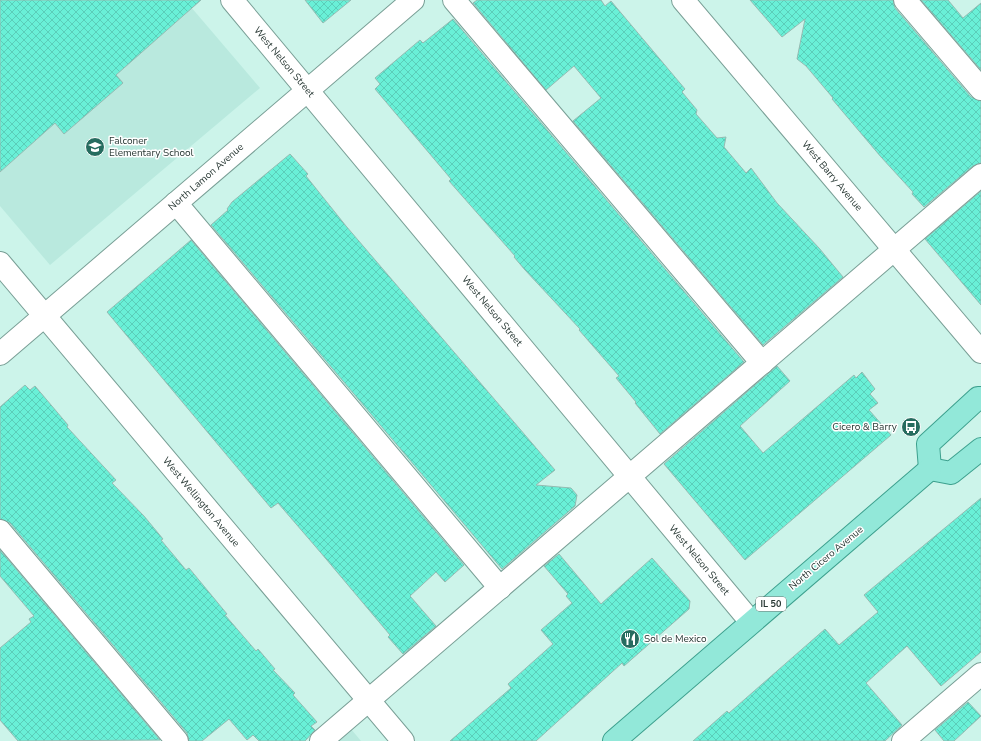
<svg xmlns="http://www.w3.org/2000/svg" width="981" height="741" font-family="'Nunito Sans',sans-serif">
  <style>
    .built { fill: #b9e9de }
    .building { fill: url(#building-cross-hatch); stroke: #95bbb2 }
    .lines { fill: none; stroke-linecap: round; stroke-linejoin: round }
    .minor-casing { stroke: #799f96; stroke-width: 24 }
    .major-casing { stroke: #3da08e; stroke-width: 24 }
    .minor { stroke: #fff; stroke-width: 22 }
    .major { stroke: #92e8d9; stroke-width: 22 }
    .labels { text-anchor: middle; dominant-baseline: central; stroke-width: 3; stroke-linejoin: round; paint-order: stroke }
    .shield { fill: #fff; stroke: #687370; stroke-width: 1 }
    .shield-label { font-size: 9px; font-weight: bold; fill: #273733 }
    .street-label { font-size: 10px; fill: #273733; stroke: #fff }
    .poi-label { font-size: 10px; fill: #273733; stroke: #fff; text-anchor: start }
  </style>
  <defs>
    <pattern id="building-cross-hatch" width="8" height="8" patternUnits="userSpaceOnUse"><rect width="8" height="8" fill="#69f0d7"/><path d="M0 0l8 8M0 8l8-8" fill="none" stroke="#5bceb9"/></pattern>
  </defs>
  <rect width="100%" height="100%" fill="#ccf4ea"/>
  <g class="built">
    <path d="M 0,0 L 185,0 L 260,88 L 50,265 L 0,206 Z"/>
    <path d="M 351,729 L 361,741 L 337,741 Z"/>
  </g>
  <g class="building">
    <path d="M 0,0 L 201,0 L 116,75 L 123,83 L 64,134 L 55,123 L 0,172 Z"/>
    <path d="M 305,0 L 351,0 L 323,23 Z"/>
    <path d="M 477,0 L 601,0 L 605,6 L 611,1 L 685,89 L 682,92 L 697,110 L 696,114 L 717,138 L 726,137 L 724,147 L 746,173 L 751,168 L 777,203 L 819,248 L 843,277 L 763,345 L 573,121 L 601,98 L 574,66 L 546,90 L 473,3 Z"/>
    <path d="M 750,0 L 893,0 L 895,8 L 971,97 L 981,101 L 981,163 L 973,166 L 924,207 L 912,194 L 913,192 L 881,157 L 832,99 L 833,98 L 806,66 L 797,59 L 805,19 L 782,37 Z"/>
    <path d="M 921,0 L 948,0 L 963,18 L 981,3 L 981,70 Z"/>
    <path d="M 453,19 L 744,362 L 660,434 L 635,403 L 636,402 L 616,378 L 619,376 L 579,330 L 580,329 L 525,270 L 514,257 L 515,256 L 449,181 L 451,179 L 375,89 L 380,84 L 375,78 L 420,40 L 423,43 Z"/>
    <path d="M 290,154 L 308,174 L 306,176 L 346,226 L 555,470 L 536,485 L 571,488 L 577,495 L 575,506 L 502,569 L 211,225 L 228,210 L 227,209 L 232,202 Z"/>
    <path d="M 981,191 L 981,305 L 925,239 Z"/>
    <path d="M 191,240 L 464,565 L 445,582 L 436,572 L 410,596 L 436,626 L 403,654 L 388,637 L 390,635 L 321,553 L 278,503 L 271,508 L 107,312 Z"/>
    <path d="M 777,366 L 790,381 L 740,426 L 763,453 L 854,375 L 856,378 L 862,372 L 875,389 L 870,394 L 878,403 L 869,410 L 891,435 L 745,560 L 664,464 Z"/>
    <path d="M 25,385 L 30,390 L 35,386 L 68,425 L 67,427 L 116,480 L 112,483 L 144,516 L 163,539 L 161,540 L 186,570 L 189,568 L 227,614 L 225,615 L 256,651 L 258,649 L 275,669 L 273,670 L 295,693 L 293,695 L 317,722 L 311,726 L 315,730 L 305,741 L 259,741 L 253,735 L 247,740 L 229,719 L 202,741 L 189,741 L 187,733 L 10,523 L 0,519 L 0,407 Z"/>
    <path d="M 981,498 L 981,652 L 941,686 L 907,646 L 866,683 L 902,725 L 885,741 L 693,741 L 727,711 L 729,713 L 825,629 L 839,645 L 878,612 L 864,595 Z"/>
    <path d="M 0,550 L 160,740 L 18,741 L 0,720 L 0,648 L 31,622 L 29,619 L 34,616 L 0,576 Z"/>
    <path d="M 559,554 L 601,604 L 652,558 L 690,601 L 689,609 L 624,666 L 622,663 L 536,741 L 450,741 L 511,688 L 508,684 L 553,644 L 541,630 L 572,603 L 566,596 L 568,594 L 544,566 Z"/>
    <path d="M 968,702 L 981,716 L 954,741 L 944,741 L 935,730 Z"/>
  </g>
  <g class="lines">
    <g class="minor-casing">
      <g id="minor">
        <path d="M 232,0 L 751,622"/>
        <path d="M 454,0 L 762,363"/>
        <path d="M 683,0 L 981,352"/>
        <path d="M 905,0 L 981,89"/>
        <path d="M 176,203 L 500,588"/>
        <path d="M 0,263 L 403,741"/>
        <path d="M 0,354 L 413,0"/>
        <path d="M 0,531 L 177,741"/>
        <path d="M 321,741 L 981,175"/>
        <path d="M 903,741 L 981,674"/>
      </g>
    </g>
    <g class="major-casing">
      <g id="major">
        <path d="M 930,469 L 928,444 L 978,398 L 981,398"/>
        <path d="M 930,469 L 951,473 L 981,449"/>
        <path d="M 614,741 L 930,469"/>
      </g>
    </g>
    <use href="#minor" class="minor"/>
    <use href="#major" class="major"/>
  </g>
  <defs>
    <g id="school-disc" transform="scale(1)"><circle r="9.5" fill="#266c5f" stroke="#fff"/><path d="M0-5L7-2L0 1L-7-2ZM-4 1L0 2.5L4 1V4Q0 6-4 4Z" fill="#fff"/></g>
    <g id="bus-disc" transform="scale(1)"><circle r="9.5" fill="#266c5f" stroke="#fff"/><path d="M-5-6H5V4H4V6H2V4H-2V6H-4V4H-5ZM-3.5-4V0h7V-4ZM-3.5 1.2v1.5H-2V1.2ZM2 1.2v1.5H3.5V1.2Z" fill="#fff"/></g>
    <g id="restaurant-disc" transform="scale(1)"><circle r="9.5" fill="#266c5f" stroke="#fff"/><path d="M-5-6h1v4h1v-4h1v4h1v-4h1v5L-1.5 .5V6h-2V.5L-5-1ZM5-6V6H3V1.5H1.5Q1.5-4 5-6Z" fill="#fff"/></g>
  </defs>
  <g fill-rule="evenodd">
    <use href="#school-disc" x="95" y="147"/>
    <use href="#bus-disc" x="911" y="427"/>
    <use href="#restaurant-disc" x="630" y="639"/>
  </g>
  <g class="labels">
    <rect class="shield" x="756" y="597" width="30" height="14" rx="3"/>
    <g class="shield-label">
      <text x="771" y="604">IL 50</text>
    </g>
    <g class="street-label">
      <text transform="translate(284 62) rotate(50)">West Nelson Street</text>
      <text transform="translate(832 176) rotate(50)">West Barry Avenue</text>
      <text transform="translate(206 177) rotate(-41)">North Lamon Avenue</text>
      <text transform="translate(492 311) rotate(50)">West Nelson Street</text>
      <text transform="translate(201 502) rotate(50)">West Wellington Avenue</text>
      <text transform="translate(826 558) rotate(-40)">North Cicero Avenue</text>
      <text transform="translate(699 560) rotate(50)">West Nelson Street</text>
    </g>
    <g class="poi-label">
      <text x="109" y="141">Falconer<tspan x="109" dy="12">Elementary School</tspan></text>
      <text x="897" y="427" text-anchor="end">Cicero &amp; Barry</text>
      <text x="644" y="639">Sol de Mexico</text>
    </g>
  </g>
</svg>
